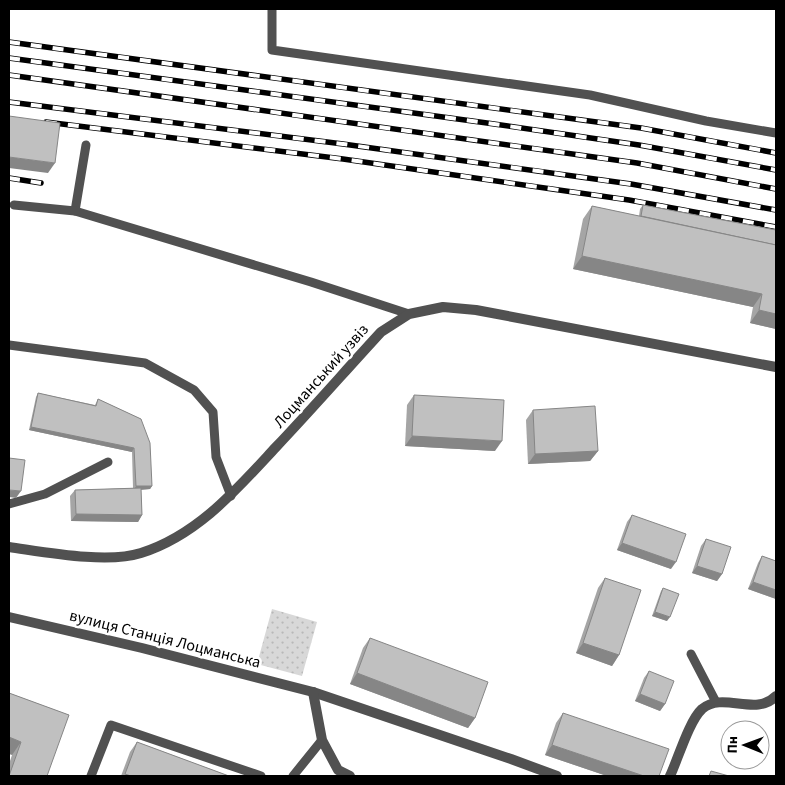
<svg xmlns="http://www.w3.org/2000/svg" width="785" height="785" font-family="'Source Sans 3',sans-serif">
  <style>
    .park { fill: url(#park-dots) }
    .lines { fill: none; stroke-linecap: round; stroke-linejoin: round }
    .service { stroke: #515151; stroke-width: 9 }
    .minor { stroke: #515151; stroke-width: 10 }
    .rail-casing { stroke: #000; stroke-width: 5.5 }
    .rail { stroke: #fff; stroke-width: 4; stroke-dasharray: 11; stroke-linecap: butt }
    .wall { fill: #a5a5a5 }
    .shaded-wall { fill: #868686 }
    .building { fill: #c0c0c0; stroke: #868686 }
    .labels { text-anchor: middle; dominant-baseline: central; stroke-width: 5; stroke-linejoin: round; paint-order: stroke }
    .street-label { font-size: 16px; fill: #000; stroke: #fff }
  </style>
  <defs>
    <pattern id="park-dots" width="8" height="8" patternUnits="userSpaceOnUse" patternTransform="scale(1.25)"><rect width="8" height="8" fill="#d8d8d8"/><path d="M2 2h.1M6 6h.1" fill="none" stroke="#b8b8b8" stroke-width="1.8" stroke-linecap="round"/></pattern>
  </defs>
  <rect width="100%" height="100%" fill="#fff"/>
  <path class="park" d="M 272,609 L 317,622 L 302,676 L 257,664 Z"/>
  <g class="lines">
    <g class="service">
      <path d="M 272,9 L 272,50 L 590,95 L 706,121 L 776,133"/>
      <path d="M 86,145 L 75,211 L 311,282 L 409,314"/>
      <path d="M 14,205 L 75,211"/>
      <path d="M 9,345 L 145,363 L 194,390 L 213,412 L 216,457 L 231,496"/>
      <path d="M 9,504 L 45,494 L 108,462"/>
      <path d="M 691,654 L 716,702"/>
      <path d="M 91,776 L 111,725 L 261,776"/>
      <path d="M 293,776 L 322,740"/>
    </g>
    <g class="minor">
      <path d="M 9,547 C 45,552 107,564 141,553 C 198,535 237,489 276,447 C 312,409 346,370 381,332 L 409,314 L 443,307 L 476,310 L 776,367"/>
      <path d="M 9,617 L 142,648 L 313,692 L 511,759 L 557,776"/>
      <path d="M 313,692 L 322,740 L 338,770 L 350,776"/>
      <path d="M 670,776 C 678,759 689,721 702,709 C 723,691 756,717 776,696"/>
    </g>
    <g class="rail-casing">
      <g id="rail">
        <path d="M 9,42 L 641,128 L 776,153"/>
        <path d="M 9,58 L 487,123 L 639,145 L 776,170"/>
        <path d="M 9,75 L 637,163 L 776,189"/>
        <path d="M 9,102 L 343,144 L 631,184 L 776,210"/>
        <path d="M 46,122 L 343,159 L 629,200 L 776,227"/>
        <path d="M 9,178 L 41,183"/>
      </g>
    </g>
    <use href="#rail" class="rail"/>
  </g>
  <g class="wall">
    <path d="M 643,205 L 776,230 L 776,329 L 750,323 L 753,307 L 573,269 L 583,219 L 592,206 L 639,216 L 640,209 Z"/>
    <path d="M 38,393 L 95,405 L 98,399 L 141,419 L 152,486 L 150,489 L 141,490 L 142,515 L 138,522 L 71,521 L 70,496 L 75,490 L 133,488 L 132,452 L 29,430 L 36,397 Z"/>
    <path d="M 414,395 L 495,451 L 405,446 L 407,405 Z"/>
    <path d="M 533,410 L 598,451 L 590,461 L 528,464 L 526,420 Z"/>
    <path d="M 632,515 L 671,569 L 617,550 L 627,522 Z"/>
    <path d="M 706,539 L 722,574 L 717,581 L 692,573 L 701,546 Z"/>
    <path d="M 762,556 L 776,561 L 776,599 L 748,589 L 758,563 Z"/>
    <path d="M 605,578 L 619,655 L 612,666 L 576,653 L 598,588 Z"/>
    <path d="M 663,588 L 667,621 L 652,616 L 661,591 Z"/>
    <path d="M 370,638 L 475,718 L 468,728 L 350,684 L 363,648 Z"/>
    <path d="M 649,671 L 665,704 L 660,711 L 635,701 L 644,678 Z"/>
    <path d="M 9,693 L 69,715 L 9,776 L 9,764 L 12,755 Z"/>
    <path d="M 563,713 L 659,776 L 607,776 L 545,755 L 556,723 Z"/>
    <path d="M 137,742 L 229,776 L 121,776 L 130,752 Z"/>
  </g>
  <g class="shaded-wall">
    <path d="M 9,157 L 55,163 L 48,173 L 9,168 Z"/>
    <path d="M 582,256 L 762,294 L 753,307 L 573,269 Z"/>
    <path d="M 759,310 L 776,314 L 776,329 L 750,323 Z"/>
    <path d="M 31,427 L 134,448 L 132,452 L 29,430 Z"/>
    <path d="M 412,436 L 502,441 L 495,451 L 405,446 Z"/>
    <path d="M 598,451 L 590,461 L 528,464 L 535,454 Z"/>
    <path d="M 136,486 L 152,486 L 150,489 L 134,490 Z"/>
    <path d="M 9,490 L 21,491 L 16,498 L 9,497 Z"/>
    <path d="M 76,514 L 142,515 L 138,522 L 71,521 Z"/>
    <path d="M 622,543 L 676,562 L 671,569 L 617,550 Z"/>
    <path d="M 697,566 L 722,574 L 717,581 L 692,573 Z"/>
    <path d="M 753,582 L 776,590 L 776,599 L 748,589 Z"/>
    <path d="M 655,612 L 670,617 L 667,621 L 652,616 Z"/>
    <path d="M 583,643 L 619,655 L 612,666 L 576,653 Z"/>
    <path d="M 357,673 L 475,718 L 468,728 L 350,684 Z"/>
    <path d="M 640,694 L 665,704 L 660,711 L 635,701 Z"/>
    <path d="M 9,737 L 21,742 L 12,755 L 9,754 Z"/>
    <path d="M 552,745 L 644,776 L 607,776 L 545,755 Z"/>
  </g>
  <g class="building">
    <path d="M 9,116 L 60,123 L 55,163 L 9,157 Z"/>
    <path d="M 643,205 L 776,230 L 776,245 L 641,216 Z"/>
    <path d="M 592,206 L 776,245 L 776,314 L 759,310 L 762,294 L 582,256 Z"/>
    <path d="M 38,393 L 96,406 L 98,399 L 141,419 L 150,443 L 152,486 L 136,486 L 134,448 L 31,427 Z"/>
    <path d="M 414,395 L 504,400 L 502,441 L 412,436 Z"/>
    <path d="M 595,406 L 598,451 L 535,454 L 533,410 Z"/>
    <path d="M 9,458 L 25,460 L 21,491 L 9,490 Z"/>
    <path d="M 141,488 L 142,515 L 76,514 L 75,490 Z"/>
    <path d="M 632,515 L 686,534 L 676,562 L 622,543 Z"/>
    <path d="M 706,539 L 731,547 L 722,574 L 697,566 Z"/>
    <path d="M 762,556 L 776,561 L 776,590 L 753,582 Z"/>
    <path d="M 605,578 L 641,590 L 619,655 L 583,643 Z"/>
    <path d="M 663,588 L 679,594 L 670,617 L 655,612 Z"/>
    <path d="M 370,638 L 488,682 L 475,718 L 357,673 Z"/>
    <path d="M 649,671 L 674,681 L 665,704 L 640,694 Z"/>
    <path d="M 9,693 L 69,715 L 47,776 L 9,776 L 21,742 L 9,737 Z"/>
    <path d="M 563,713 L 669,749 L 659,776 L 644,776 L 552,745 Z"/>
    <path d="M 137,742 L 229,776 L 131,776 L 125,774 Z"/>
    <path d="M 711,771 L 729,776 L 709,776 Z"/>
  </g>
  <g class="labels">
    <g class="street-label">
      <text transform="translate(321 376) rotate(-48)">Лоцманський узвіз</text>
      <text transform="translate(165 639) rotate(14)">вулиця Станція Лоцманська</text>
    </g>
  </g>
  <rect width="785" height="785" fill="none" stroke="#000000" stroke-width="20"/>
  <g transform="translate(745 745) rotate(271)"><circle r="24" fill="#ffffff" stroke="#999999"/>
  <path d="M0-4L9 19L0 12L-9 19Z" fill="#000000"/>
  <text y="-8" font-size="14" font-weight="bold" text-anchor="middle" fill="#000000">Пн</text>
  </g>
</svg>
